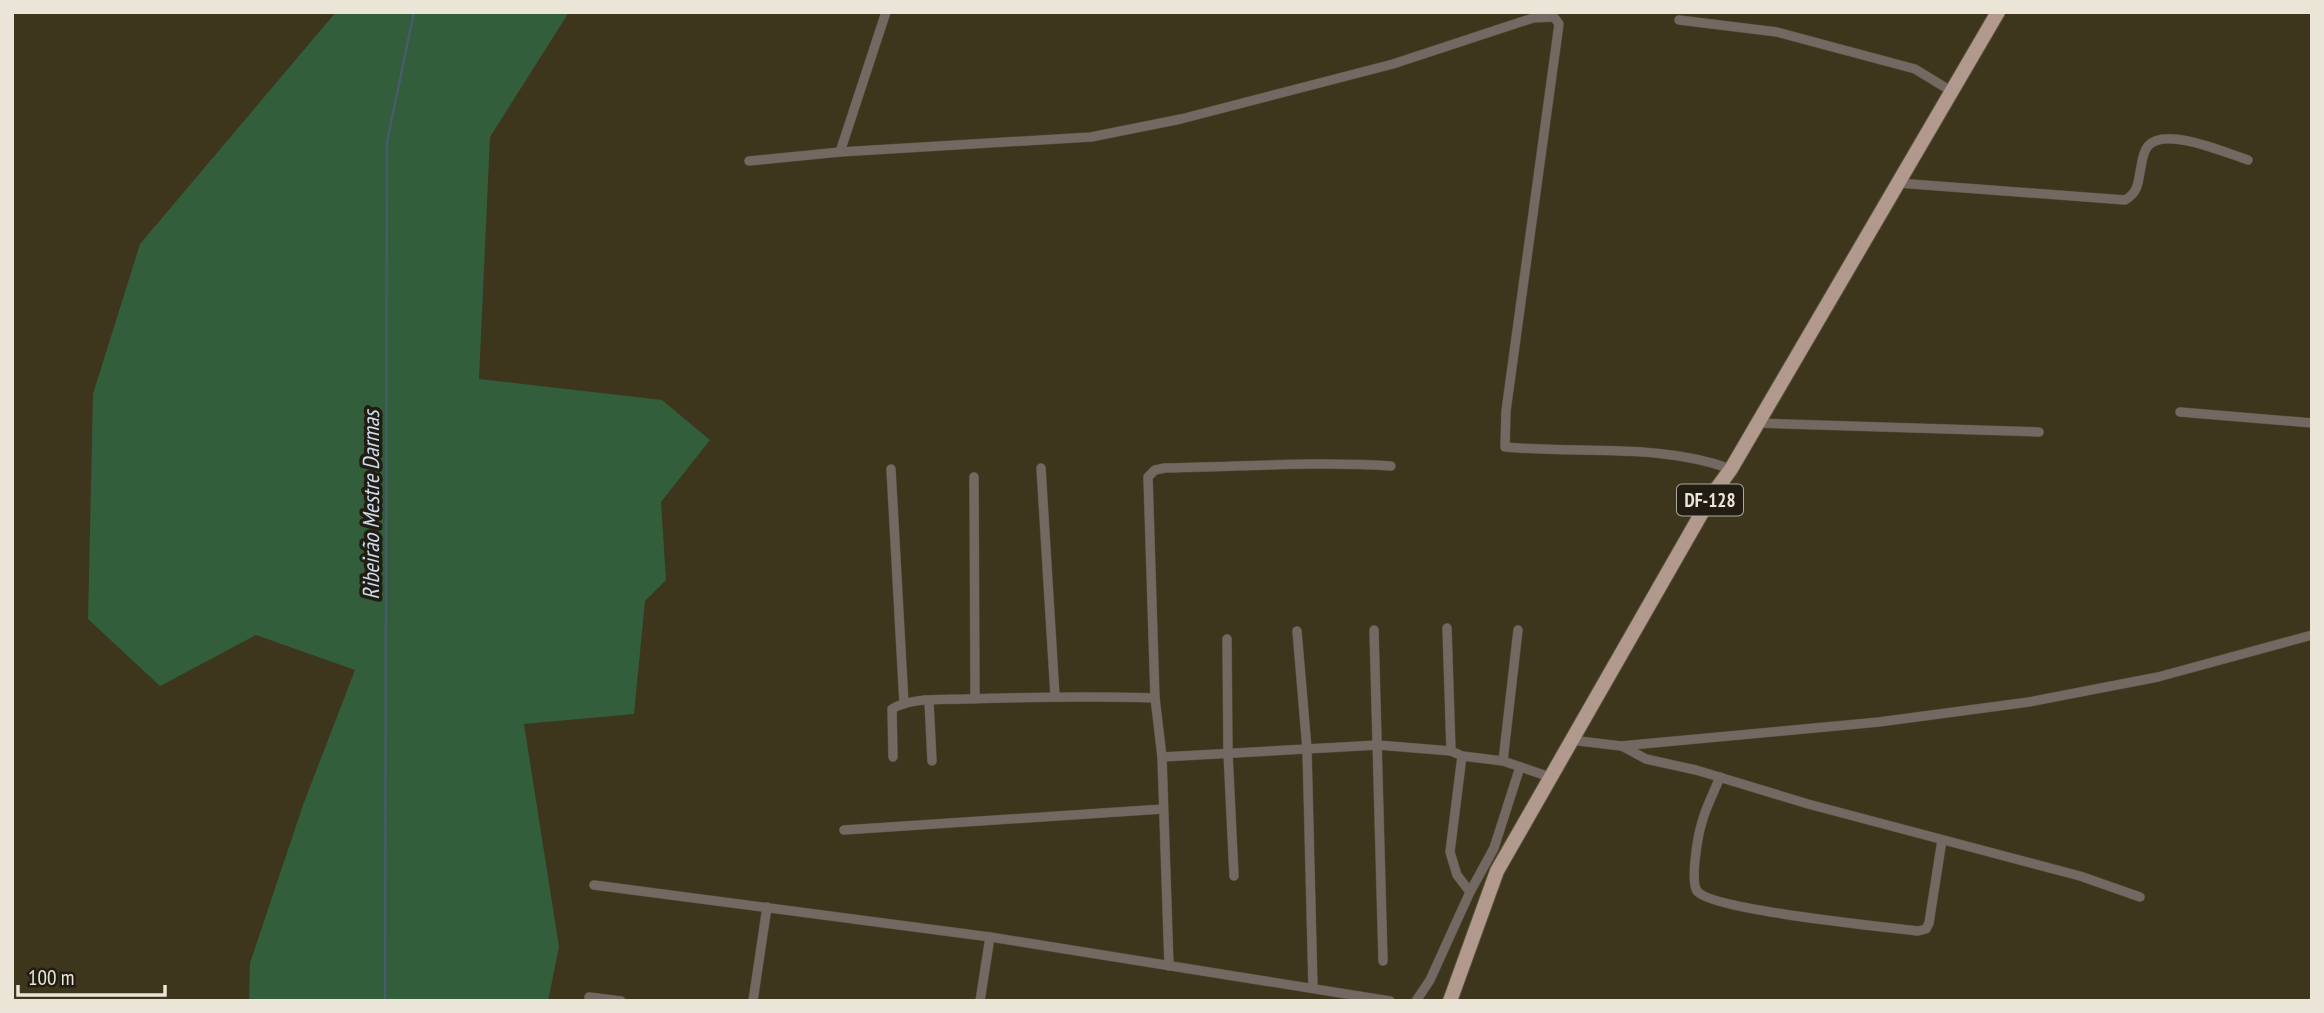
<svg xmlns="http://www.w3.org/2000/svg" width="2324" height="1013" font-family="'PT Sans Narrow',sans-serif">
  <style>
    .green { fill: #325e3b }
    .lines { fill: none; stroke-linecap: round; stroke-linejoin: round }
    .stream { stroke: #465c6b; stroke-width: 2.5 }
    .minor-casing { stroke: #5a513b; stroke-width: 10 }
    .primary-casing { stroke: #5a513b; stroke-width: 16 }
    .minor { stroke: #746862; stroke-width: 9 }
    .primary { stroke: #b1998d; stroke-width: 14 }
    .labels { text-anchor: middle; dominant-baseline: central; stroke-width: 7; stroke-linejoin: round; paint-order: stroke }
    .shield { fill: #211d12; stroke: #aea99c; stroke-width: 2 }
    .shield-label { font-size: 19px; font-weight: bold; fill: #ebe5d7 }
    .water-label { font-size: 23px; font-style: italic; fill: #cddded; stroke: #211d12 }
  </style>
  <rect width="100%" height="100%" fill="#3e351d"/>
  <path class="green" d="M 336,12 L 569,12 L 490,137 L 479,379 L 662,400 L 710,440 L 661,502 L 666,580 L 645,601 L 634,714 L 524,724 L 559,947 L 548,1001 L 249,1001 L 250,963 L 303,805 L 355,670 L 256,635 L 160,686 L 88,619 L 93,394 L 140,244 Z"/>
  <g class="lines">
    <path class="stream" d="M 385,1001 L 387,142 L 414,12"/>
    <g class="minor-casing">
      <g id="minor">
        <path d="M 1679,20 L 1777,32 L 1915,69 L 1951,91"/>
        <path d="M 840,152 L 886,12"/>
        <path d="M 749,161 L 840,152 L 1091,137 L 1181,119 L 1393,64 L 1533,18 L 1554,17 L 1559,24 L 1506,411 L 1505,447 C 1580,454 1660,443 1731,469"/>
        <path d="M 1898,183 L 2125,200 C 2137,193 2138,185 2140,172 C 2142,164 2142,153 2148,146 C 2165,126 2226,153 2248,160"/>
        <path d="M 2180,412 L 2312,423"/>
        <path d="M 1758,423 L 2039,432"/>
        <path d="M 1041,468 L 1055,696"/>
        <path d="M 891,469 L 904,704"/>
        <path d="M 974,477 L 975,699"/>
        <path d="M 1447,628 L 1451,751"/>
        <path d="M 1374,630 L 1383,961"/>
        <path d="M 1297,631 L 1307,749 L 1313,988"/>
        <path d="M 1227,639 L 1228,753 L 1234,876"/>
        <path d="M 929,701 L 932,761"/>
        <path d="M 1571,740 L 1621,746 L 1879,722 L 2029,702 L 2158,677 L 2312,635"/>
        <path d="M 1622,746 L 1646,759 L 1696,770 L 1808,804 L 2080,876 L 2140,897"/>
        <path d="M 1462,756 L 1450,852 L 1457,875 L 1470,892"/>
        <path d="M 893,757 L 892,709 C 911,697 943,700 966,699 C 1029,697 1092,696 1155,698"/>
        <path d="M 1162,757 L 1378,745 L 1451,751 L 1462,756 L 1503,761 L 1550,777"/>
        <path d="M 1503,761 L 1518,630"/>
        <path d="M 1720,777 C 1714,792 1706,807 1702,822 C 1698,835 1690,880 1697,891 C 1711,910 1885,927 1918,931 L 1926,929 L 1929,923 L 1942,840"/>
        <path d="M 844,830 L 1163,809"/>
        <path d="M 594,885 L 990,937 L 1390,1001"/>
        <path d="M 1169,966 L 1162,757 L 1155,698 L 1148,477 L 1155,470 L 1165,468 C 1240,467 1315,461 1391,466"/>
        <path d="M 589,997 L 621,1001"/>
        <path d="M 753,1001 L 767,907"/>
        <path d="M 980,1001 L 990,937"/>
        <path d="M 1416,1001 L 1430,980 L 1470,892 L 1494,848 L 1520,767"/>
      </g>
    </g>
    <g class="primary-casing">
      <path id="primary" d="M 1450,1001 L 1497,871 L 1712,495 L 1731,469 L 1998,12"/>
    </g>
    <use href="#minor" class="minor"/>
    <use href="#primary" class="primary"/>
  </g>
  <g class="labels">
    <rect class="shield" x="1677" y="484.5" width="66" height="31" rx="5"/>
    <g class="shield-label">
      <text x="1710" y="500">DF-128</text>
    </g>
    <g class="water-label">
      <text transform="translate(370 505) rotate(-90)">Ribeirão Mestre Darmas</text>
    </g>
  </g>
  <rect width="2324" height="1013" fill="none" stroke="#ebe5d7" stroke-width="28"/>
  <path d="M18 985v10h147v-10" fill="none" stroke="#ebe5d7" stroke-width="3.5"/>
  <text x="28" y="985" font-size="21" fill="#ebe5d7" stroke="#211d12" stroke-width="5" paint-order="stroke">100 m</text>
</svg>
